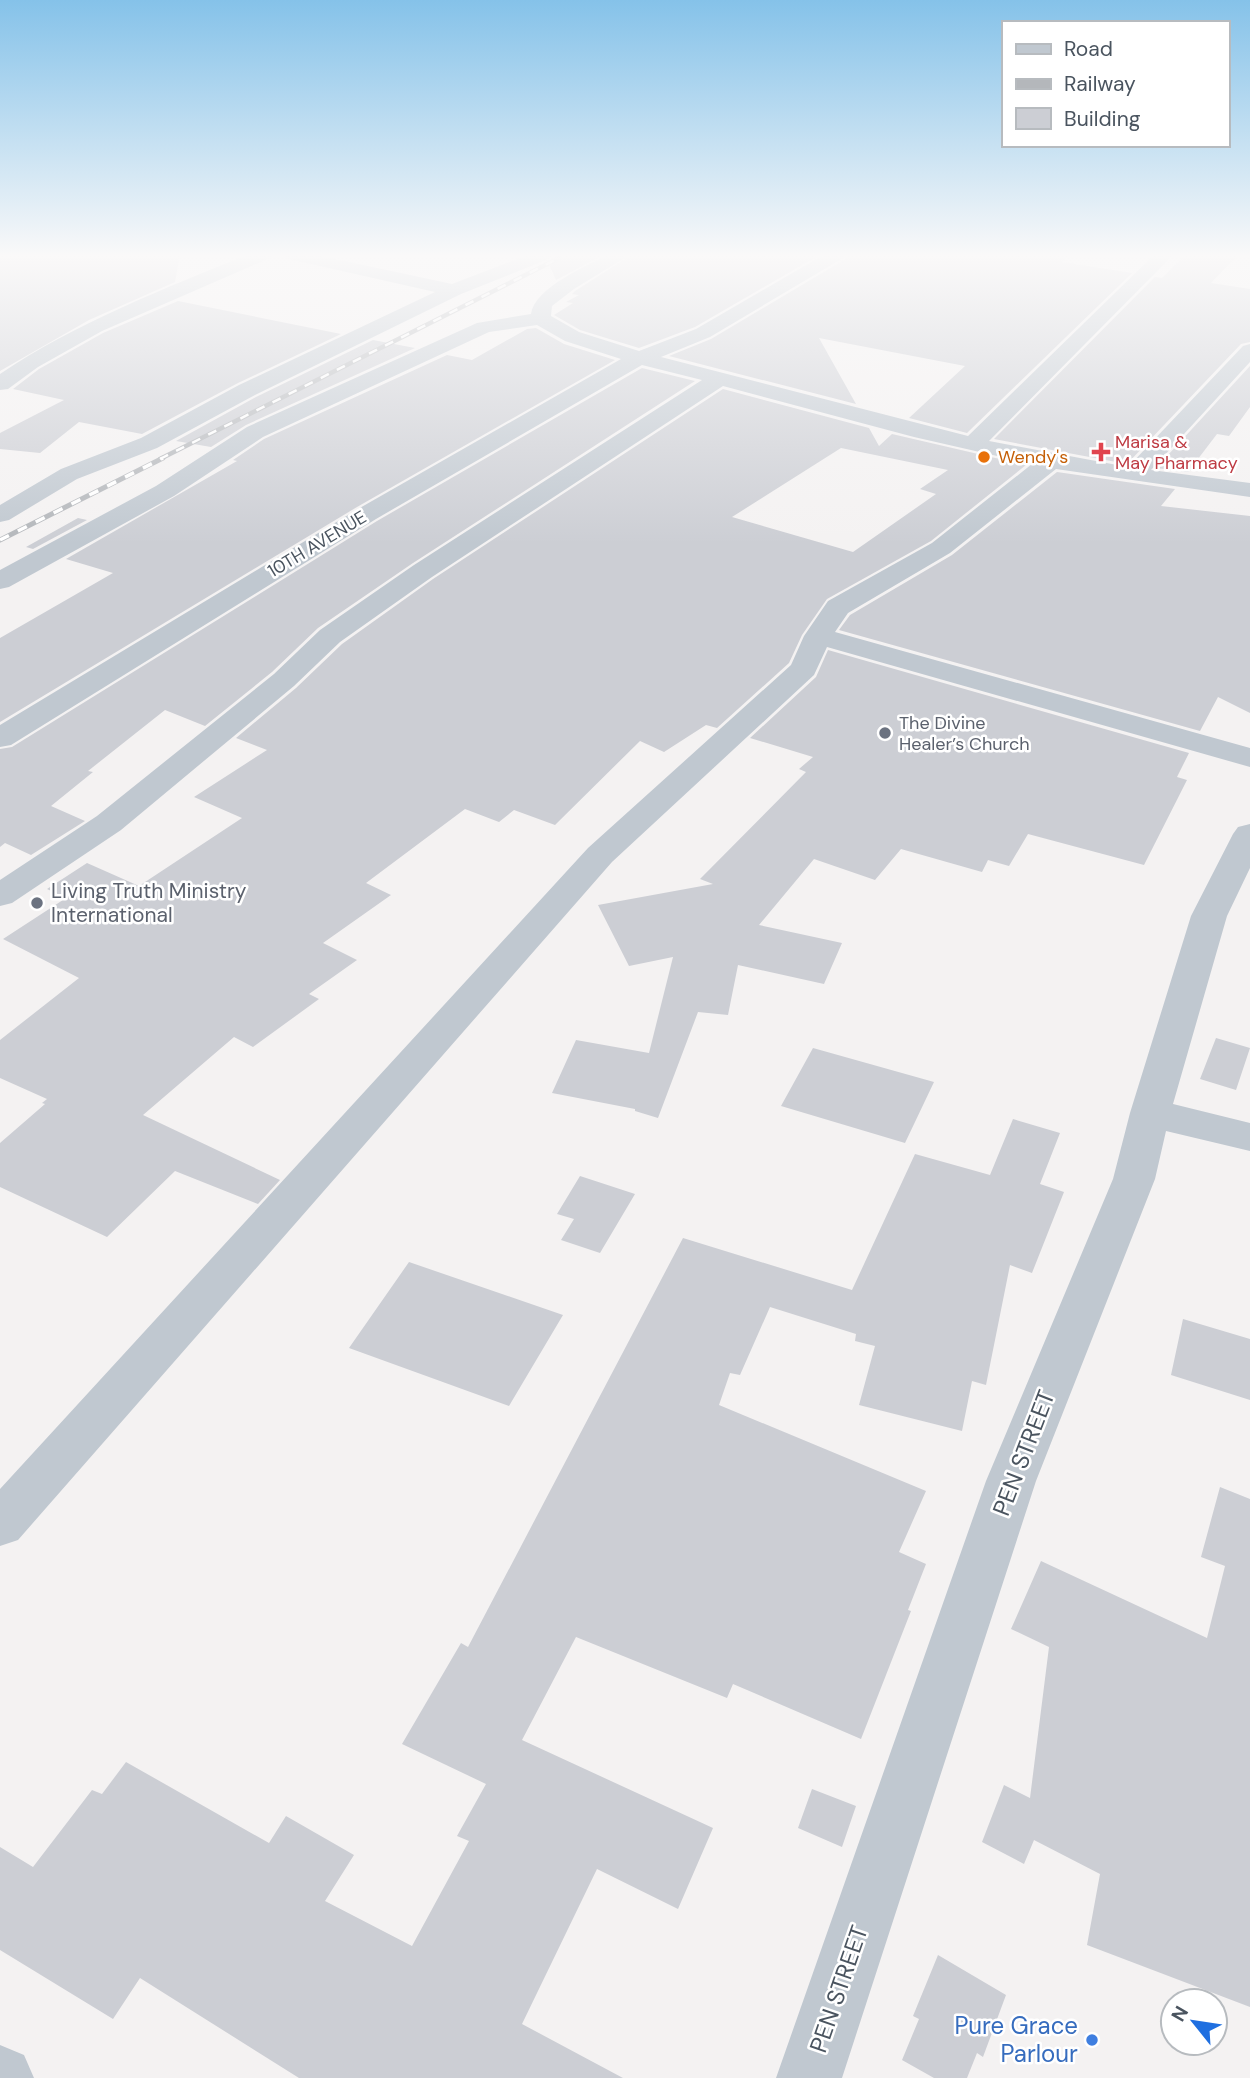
<svg xmlns="http://www.w3.org/2000/svg" width="1250" height="2078" font-family="'DM Sans',sans-serif">
	<rect width="100%" height="100%" fill="#f4f2f2"/>
	<path fill="#ccced4" fill-rule="evenodd" d="M0 254H180L175 282 89 320 0 371Z
		M557 254H556H605L556 280 548 262Z
		M633 254H821L695 327 639 348 580 330 554 315 573 303 566 302 579 295 572 294 575 291Z
		M849 254H1072L1062 262 1132 273 967 433 909 418 965 366 819 338 856 404 669 356 711 339 844 260Z
		M1186 254H1239L1211 283 1250 289V342L1241 344 1127 464 994 439 1155 277 1162 278Z
		M178 301 341 334 238 383 142 434 79 422 40 453 0 449V433L64 400 13 389 39 369 103 333Z
		M536 328 564 344 615 360 357 507 0 722V638L113 573 66 559 237 461 233 460 264 439 447 355 472 360 527 329Z
		M373 340 415 348 246 425 211 447 176 441 256 397Z
		M1250 366V407L1229 436 1217 434 1188 472 1156 468Z
		M642 368 695 381 413 563 318 628 272 672 205 726 165 710 88 771 93 772 51 806 85 821 31 855 5 843 0 847V749L12 747 377 521Z
		M723 389 869 428 879 446 892 434 1026 465 931 541 827 599 802 635 789 663 717 728 706 725 664 752 640 741 555 825 514 810 499 822 465 809 366 883 391 895 323 943 357 960 309 994 319 999 253 1047 234 1037 143 1115 280 1180 258 1204 175 1171 107 1237 0 1187V1143L45 1104 42 1103 47 1099 0 1078V1040L79 978 3 939 66 898 47 889 87 863 139 886 242 818 194 797 267 750 236 738 296 688 342 644 433 579ZM841 448 948 470 920 489 936 494 853 552 732 517Z
		M1057 472 1175 489 1161 506 1250 516V713L1218 697 1200 731 839 630 850 615 952 555Z
		M78 518 87 520 33 549 26 547Z
		M828 650 1189 753 1177 777 1187 780 1144 865 1028 834 1009 866 988 860 982 872 901 849 875 880 814 859 759 925 842 943 824 984 738 965 728 1015 698 1012 658 1118 635 1111V1109L552 1093 576 1040 649 1053 673 957 629 966 598 905 713 884 700 879 806 772 799 769 813 757 750 738 816 677Z
		M1216 1038 1250 1048 1236 1090 1200 1079Z
		M813 1048 934 1082 905 1143 781 1106Z
		M1013 1119 1060 1133 1040 1184 1064 1192 1032 1273 1010 1265 986 1385 972 1381 962 1431 859 1405 875 1346 855 1341 856 1334 770 1307 740 1375 730 1373 719 1405 926 1491 899 1552 926 1564 908 1610 911 1611 861 1739 733 1684 727 1698 576 1637 522 1740 713 1828 678 1909 597 1869 522 2024 623 2078H299L140 1978 113 2019 0 1950V1847L33 1867 92 1790 102 1794 126 1762 269 1843 286 1816 354 1855 325 1901 412 1946 469 1841 457 1836 486 1784 402 1744 461 1643 468 1647 683 1238 852 1290 915 1154 990 1175Z
		M580 1176 635 1194 600 1253 561 1240 574 1219 557 1214Z
		M409 1262 563 1315 509 1406 349 1348Z
		M1183 1319 1250 1339V1400L1171 1375Z
		M1220 1487 1250 1499V2007L1087 1945 1100 1874 1034 1840 1024 1864 982 1842 1004 1785 1030 1798 1049 1647 1011 1629 1041 1561 1207 1638 1225 1566 1201 1557Z
		M812 1789 856 1806 842 1847 798 1828Z
		M938 1955 1006 1995 983 2057 977 2053 967 2078H934L902 2060 919 2019 913 2016Z"/>
	<g fill="none" stroke-linecap="round" stroke-linejoin="round">
		<path fill="#c0c8d0" fill-rule="evenodd" d="M249 254H273L270 258 102 331 38 367 8 389 0 390V374C77 322 164 289 249 254Z
			M280 254H312L452 284 530 254H554L551 258 461 294 255 395 157 448 77 479 9 520 0 522V505L61 469 141 438 239 385 435 292 289 259Z
			M610 254H631L574 289 552 306 551 316 579 332 639 351 696 329 825 254H846L843 258 710 337 661 357 968 436 1155 254H1174L989 441 1128 467 1243 346 1250 344V362L1151 470 1250 483V497L1056 469 950 553 848 613 835 632 1250 748V767L827 647 814 675 612 862 18 1540 0 1546V1489L588 848 791 665 804 636 828 601 932 543 1032 464 914 437 723 386 432 577 340 642 294 686 121 830 12 903 0 906V880L97 816 274 674 320 630 414 565 702 380 642 365 376 519 11 745 0 747V725L358 509 621 359 565 341 537 325 489 332 263 437 174 496 9 587 0 589V570L156 486 247 427 477 323 531 314C534 288 588 265 610 254Z
			M1250 824V868L1227 916 1173 1104 1250 1123V1151L1166 1131 1155 1179 1036 1481 842 2078H776L986 1481 1113 1179 1130 1113 1191 916 1233 834 1238 827Z
			M0 2045 24 2055 34 2078H0Z"/>
		<g stroke="#b4b7bb" stroke-width="4.5">
			<path id="rail-far1" d="M160 459 567 254"/>
		</g>
		<g stroke="#b4b7bb" stroke-width="5">
			<path id="rail" d="M0 540 163 458"/>
		</g>
		<use href="#rail-far1" stroke="#fff" stroke-width="2.5" stroke-dasharray="9" stroke-linecap="butt"/>
		<use href="#rail" stroke="#fff" stroke-width="3.5" stroke-dasharray="10" stroke-linecap="butt"/>
	</g>
	<linearGradient id="sky" x2="0" y2="1"><stop stop-color="#85c2e9"/><stop offset="0.47" stop-color="#faf9f9"/><stop offset="1" stop-color="#faf9f9" stop-opacity="0"/></linearGradient>
	<rect width="1250" height="544" fill="url(#sky)"/>
	<path fill="#e0444e" stroke="#fff" stroke-width="2.5" d="M1097.5 441.5h7v7h7v7h-7v7h-7v-7h-7v-7h7z"/>
	<circle fill="#e8710a" stroke="#fff" stroke-width="2.5" cx="984" cy="457" r="7"/>
	<g fill="#6b7280" stroke="#fff" stroke-width="2.5">
		<circle cx="885" cy="733" r="7"/>
		<circle cx="37" cy="903" r="7"/>
	</g>
	<circle fill="#3f7fe0" stroke="#fff" stroke-width="2.5" cx="1092" cy="2040" r="7"/>
	<g text-anchor="middle" stroke-width="5" stroke-linejoin="round" paint-order="stroke">
		<g font-size="18" fill="#be3a42" stroke="#fff" text-anchor="start">
			<text x="1115" y="448">Marisa &amp;<tspan x="1115" dy="21">May Pharmacy</tspan></text>
		</g>
		<g font-size="18" fill="#c56008" stroke="#fff" text-anchor="start">
			<text x="998" y="463">Wendy's</text>
		</g>
		<g font-size="18" fill="#4a545f" stroke="#fff">
			<text transform="translate(317 544) rotate(-31)" y="6">10TH AVENUE</text>
		</g>
		<g font-size="18" fill="#5b616d" stroke="#fff" text-anchor="start">
			<text x="899" y="729">The Divine<tspan x="899" dy="21">Healer’s Church</tspan></text>
		</g>
		<g font-size="21" fill="#5b616d" stroke="#fff" text-anchor="start">
			<text x="51" y="898">Living Truth Ministry<tspan x="51" dy="24">International</tspan></text>
		</g>
		<g font-size="24" fill="#4a545f" stroke="#fff">
			<text transform="translate(1024 1453) rotate(-69)" y="8">PEN STREET</text>
			<text transform="translate(839 1989) rotate(-71)" y="8">PEN STREET</text>
		</g>
		<g font-size="24" fill="#366cbe" stroke="#fff" text-anchor="end">
			<text x="1078" y="2034">Pure Grace<tspan x="1078" dy="28">Parlour</tspan></text>
		</g>
	</g>
	<rect x="1002" y="21" width="228" height="126" fill="#ffffff" stroke="#b7bbbf" stroke-width="2"/>
	<rect x="1016" y="44" width="35" height="10" fill="#c0c8d0" stroke="#b7bbbf" stroke-width="2"/>
	<text x="1064" y="56" font-size="21" fill="#4a545f">Road</text>
	<rect x="1016" y="79" width="35" height="10" fill="#b4b7bb" stroke="#b7bbbf" stroke-width="2"/>
	<text x="1064" y="91" font-size="21" fill="#4a545f">Railway</text>
	<rect x="1016" y="108" width="35" height="21" fill="#ccced4" stroke="#b7bbbf" stroke-width="2"/>
	<text x="1064" y="126" font-size="21" fill="#4a545f">Building</text>
	<g transform="translate(1194 2022) rotate(300)"><circle r="33" fill="#ffffff" stroke="#b7bbbf" stroke-width="2"/>
	<path d="M0-5L12 26L0 18L-12 26Z" fill="#1f6fe0"/>
	<text y="-10" font-size="19" font-weight="bold" text-anchor="middle" fill="#4a545f">N</text>
	</g>
</svg>
